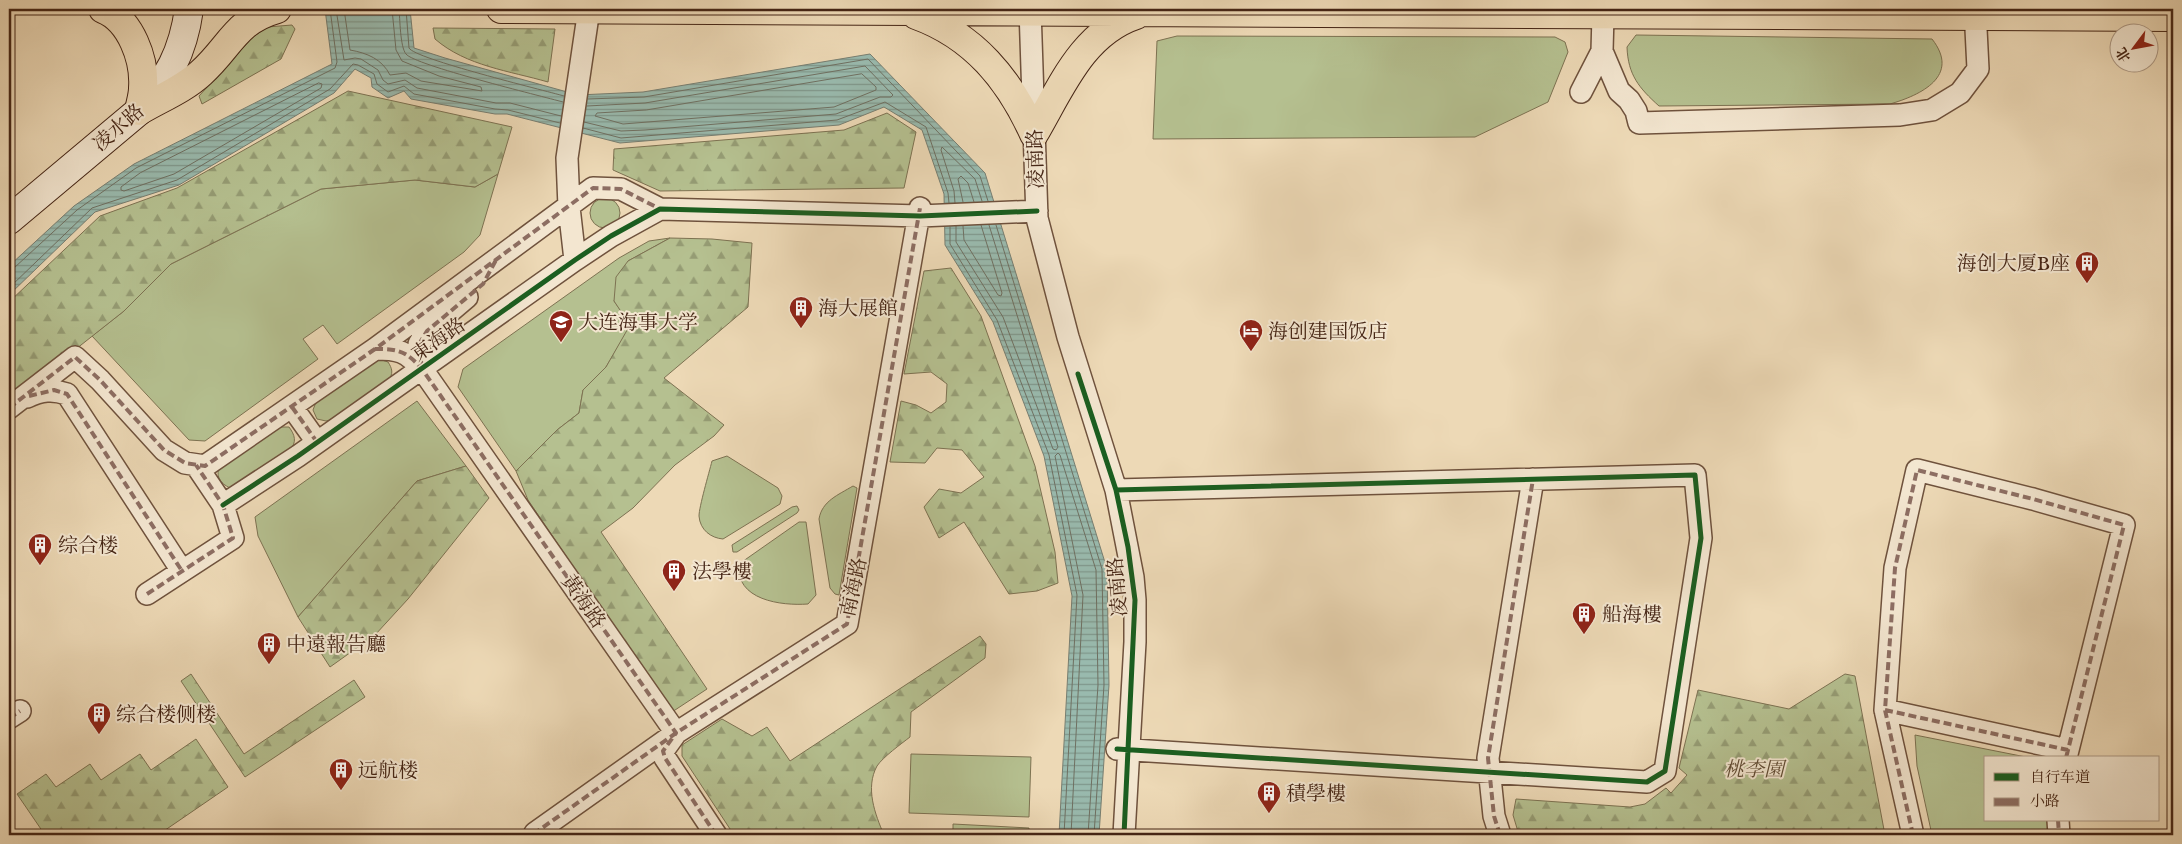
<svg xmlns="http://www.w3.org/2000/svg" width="2182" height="844" font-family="'IM FELL English','Noto Serif SC',serif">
	<defs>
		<pattern id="forest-firs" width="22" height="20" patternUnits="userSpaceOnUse" patternTransform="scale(1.25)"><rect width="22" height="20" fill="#b5c090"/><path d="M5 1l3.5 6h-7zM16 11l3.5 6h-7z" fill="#959c74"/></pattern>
		<pattern id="water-rules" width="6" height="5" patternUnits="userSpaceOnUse" patternTransform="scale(1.25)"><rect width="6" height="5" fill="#99baae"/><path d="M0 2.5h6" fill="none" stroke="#7f978c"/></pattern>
	</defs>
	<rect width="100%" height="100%" fill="#edd9b6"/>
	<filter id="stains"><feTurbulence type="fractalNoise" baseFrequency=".004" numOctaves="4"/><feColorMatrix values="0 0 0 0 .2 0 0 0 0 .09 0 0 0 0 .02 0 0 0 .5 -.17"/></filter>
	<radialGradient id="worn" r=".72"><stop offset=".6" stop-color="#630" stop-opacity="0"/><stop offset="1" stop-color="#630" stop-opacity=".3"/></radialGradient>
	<path fill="#b5c090" stroke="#7d7252" d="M1636 35 1932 39C1961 76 1921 95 1890 104L1659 106C1639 88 1628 75 1627 47Z
		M1177 36 1555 37 1565 42 1568 52 1548 102 1475 137 1153 139 1157 41Z
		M498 174 480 235 464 252 337 344 323 325 303 339 318 359 205 441 189 440 92 336 124 311 171 264 321 189 415 180 475 187Z
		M590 213a15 15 0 1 1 30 0a15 15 0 1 1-30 0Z
		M670 238 628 261 614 301 631 325 606 367 583 390 579 413 557 430 516 471 458 387 463 369 619 258 649 241Z
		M379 359 388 362C392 368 394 374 388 380L330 420 326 421 317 419 313 410 316 402Z
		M417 401 466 466 417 481 298 617 258 536 255 517Z
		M277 427H289C295 435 297 442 290 450L230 488C220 483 215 476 220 465Z
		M727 456 778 488 782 496 780 504 723 539C711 538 700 530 699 516 699 507 709 473 712 461Z
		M853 486 857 488 839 595 835 594 830 588 819 519C822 501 838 495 853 486Z
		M797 506 799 510 797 513 737 552H733L732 545 792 507Z
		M799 522H806L816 595 808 604C781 606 735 600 739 564Z
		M1915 735 2031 758H1986V820H2047L2049 835H1932L1917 766Z
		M911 754 1031 757 1029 817 909 813Z
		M953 824 1029 828V835H953Z"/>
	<path fill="url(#forest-firs)" stroke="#7d7252" d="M292 25 295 29 281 59 202 104 199 96 253 37 267 27Z
		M433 28 555 29 548 82C510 71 466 66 435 39Z
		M348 91 512 127 498 174 475 187 415 180 321 189 171 264 124 311 9 402V302L100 216 177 188Z
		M887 113 916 132 904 188 660 191 613 170 614 149 844 130Z
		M670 238 712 239 752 243 748 307 664 378 724 425 714 436 675 465 633 508 601 532 707 689 672 712 528 500 516 471 557 430 579 413 583 390 606 367 630 325 614 301 616 277 628 261Z
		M951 268 981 316 1035 466 1055 552 1058 583 1037 591 1009 594 964 522 939 538 924 507 939 489 961 493 984 477 962 450 937 448 925 463 890 462 901 401 916 405 931 413 946 402 947 384 931 372 904 374 924 271Z
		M466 466 489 498 408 599 375 635 330 667 298 617 417 481Z
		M980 636 986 644 985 658 911 712 910 737C901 744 883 757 877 766 865 788 875 814 884 835H734L682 756V745L722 719 752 736 767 727 790 761Z
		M191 674 244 754 354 680 365 697 245 777 181 681Z
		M1845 674 1855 676 1885 835H1519L1513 815 1516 799 1630 807 1645 804 1666 788 1671 793 1687 775 1679 768 1698 690 1789 709Z
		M196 739 228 787 158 835H45L17 794 46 774 56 787 90 764 101 780 140 754 151 770Z"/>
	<path fill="url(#water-rules)" stroke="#777e71" d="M325 9H410L414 48 445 58 578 95 643 92 870 54 985 173 1107 569 1109 685 1099 835H1059L1072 596 1044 456 993 322 945 245 944 194 922 130 884 107 839 125 620 143 507 114H495L411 99 404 91 388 98 372 87 371 78 355 69 334 93 179 185 95 212 9 295V266L74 206 134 164 332 64Z"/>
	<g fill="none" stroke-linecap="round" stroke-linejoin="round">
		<path stroke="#6f7062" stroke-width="1" d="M336 9 344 60 355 58 361 59 378 70 383 80 388 84 405 80 417 88 496 103H510L561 116
			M344 9 350 50C367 53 382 59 390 75L406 73 421 81 482 91 481 87 439 76 402 61 396 50 392 9
			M399 9C400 18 400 47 406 54 414 65 541 96 563 102
			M406 9 409 48C415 59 543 90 564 96
			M862 74 876 87V90L834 107 623 124 595 116 597 113 646 110Z
			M319 83 322 84 321 88 174 174 124 191 121 190V187L140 173Z
			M588 99 644 97 868 59 980 176 988 201
			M584 122 621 131 645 130 836 114 880 97H891L893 95 865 66 645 103 587 106
			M583 128 621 138 837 120 885 102 926 127 948 193 949 203
			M963 202 958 179 961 176 968 183 974 202
			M955 203 954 191 941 150 942 147 975 179 982 201
			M996 225 1102 569 1104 685 1094 835
			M956 226V242L1003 317 1053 449 1056 450 1058 447 989 225
			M963 226 964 240 998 295 1001 296 1002 293 981 225
			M950 227V244L997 320 1049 455 1077 595 1064 835
			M9 269 14 268 77 210 136 168 335 68 337 62 330 9
			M9 288 92 208 177 180 330 89 353 64 358 65 374 74 377 84 388 92 404 86 414 94 495 109 508 110 560 123
			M1071 835 1083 595 1055 456 1058 453 1060 455 1096 570 1098 685 1088 835"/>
		<g stroke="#6f523d" stroke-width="24">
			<path id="street" d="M1030 9 1037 218 1068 337 1116 490 1133 577 1135 600V642L1124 835
				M1602 51 1619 91 1629 100 1636 111 1639 123 1900 115 1932 110 1960 93 1978 69 1975 9
				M1581 92 1602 51 1603 15
				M575 260 569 207 567 158 589 9
				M375 349C399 349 406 351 422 369L676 733 663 751 665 758 716 835
				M422 369 419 344 427 331 467 297
				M27 397C41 390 53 389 67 394L182 571
				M292 407 317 442
				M9 408 75 357 100 380 164 450 185 463 205 466 375 349 593 188 621 189 660 209
				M1116 490 1695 475 1701 538 1665 771 1647 782 1117 749
				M223 505 298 456 575 260 611 236 660 209 920 216 1037 211
				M147 594 233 538 223 505 196 465
				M1885 710 2068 750
				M9 718 20 711
				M2058 820 2059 835
				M534 835 535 833 676 733 847 624 920 208
				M1500 835 1494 816 1488 758 1533 479
				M1913 835 1885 710 1895 568 1917 470 2033 499 2124 525 2066 758"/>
		</g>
		<g stroke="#452515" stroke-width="30">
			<path id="secondary" d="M9 220 139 111C168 79 183 53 189 9"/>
		</g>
		<g stroke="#452515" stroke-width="30">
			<path id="highway" d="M103 9C131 20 145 60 143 88 143 96 140 104 139 111
				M501 9 2173 17
				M916 15C974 36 1009 79 1034 134
				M139 111C159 99 184 89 201 73 231 46 235 21 277 9
				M1034 134C1061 88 1082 33 1136 15"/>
		</g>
		<use href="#street" stroke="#f3e6d0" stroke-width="21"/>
		<use href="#secondary" stroke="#f3e6d0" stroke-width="28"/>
		<use href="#highway" stroke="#edd9b6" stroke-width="28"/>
		<path stroke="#8d6e63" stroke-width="4" stroke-dasharray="8 4" stroke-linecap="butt" d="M375 349C399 349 406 351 422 369L676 733 663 751 665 758 716 835
			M422 369 419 344 427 331 483 284 496 260
			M29 396 54 390 67 394 182 571
			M292 407 317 442
			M9 408 75 357 100 380 164 450 185 463 205 466 375 349 593 188 621 189 660 209
			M147 594 233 538 223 505 196 465
			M1885 710 2068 750
			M9 718 20 711
			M2058 820 2059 835
			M534 835 535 833 676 733 847 624 920 208
			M1500 835 1494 816 1488 758 1533 479
			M1913 835 1885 710 1895 568 1917 470 2033 499 2124 525 2066 758"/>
		<g stroke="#f3e6d0" stroke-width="8">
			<path id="cycleway" d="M1078 374 1116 490 1128 547 1135 600 1124 835
				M1116 490 1695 475 1701 538 1665 771 1647 782 1117 749
				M223 505 298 456 575 260 611 236 660 209 920 216 1037 211"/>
		</g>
		<use href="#cycleway" stroke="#1b5e20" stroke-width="5"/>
	</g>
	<defs>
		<g id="building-pin" transform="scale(1.25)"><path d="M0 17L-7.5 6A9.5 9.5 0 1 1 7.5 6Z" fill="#8f2418" stroke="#f3e6d0"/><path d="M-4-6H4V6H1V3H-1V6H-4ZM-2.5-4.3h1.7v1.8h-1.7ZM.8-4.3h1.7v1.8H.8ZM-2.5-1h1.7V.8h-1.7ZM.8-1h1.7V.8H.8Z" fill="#fff"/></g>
		<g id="university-pin" transform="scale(1.25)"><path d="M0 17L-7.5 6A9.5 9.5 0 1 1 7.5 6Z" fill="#8f2418" stroke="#f3e6d0"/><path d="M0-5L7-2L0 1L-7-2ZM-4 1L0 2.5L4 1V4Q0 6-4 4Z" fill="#fff"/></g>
		<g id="hotel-pin" transform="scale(1.25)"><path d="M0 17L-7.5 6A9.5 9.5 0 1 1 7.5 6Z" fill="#8f2418" stroke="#f3e6d0"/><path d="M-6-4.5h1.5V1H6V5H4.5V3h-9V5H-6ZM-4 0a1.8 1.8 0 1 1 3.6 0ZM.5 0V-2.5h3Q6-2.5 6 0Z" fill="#fff"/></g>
	</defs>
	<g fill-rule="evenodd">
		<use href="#building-pin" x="2087" y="263"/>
		<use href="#building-pin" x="801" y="308"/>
		<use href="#university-pin" x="561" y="322"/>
		<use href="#hotel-pin" x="1251" y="331"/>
		<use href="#building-pin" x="40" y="545"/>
		<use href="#building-pin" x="674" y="571"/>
		<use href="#building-pin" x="1584" y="614"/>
		<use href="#building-pin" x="269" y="644"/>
		<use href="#building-pin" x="99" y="714"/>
		<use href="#building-pin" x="341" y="770"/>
		<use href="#building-pin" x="1269" y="793"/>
	</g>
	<g text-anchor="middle" stroke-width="4" stroke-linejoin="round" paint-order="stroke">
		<g font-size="20" fill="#452515" stroke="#f3e6d0">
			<text transform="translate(118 127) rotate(-41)" y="7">凌水路</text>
			<text transform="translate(1035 159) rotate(-92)" y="7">凌南路</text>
			<text transform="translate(438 339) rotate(-35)" y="7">東海路</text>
			<text transform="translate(853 587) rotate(-78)" y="7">南海路</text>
			<text transform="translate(1117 587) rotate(-95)" y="7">凌南路</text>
			<text transform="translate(584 601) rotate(55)" y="7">黃海路</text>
		</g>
		<g font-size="20" fill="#452515" stroke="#f3e6d0" text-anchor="start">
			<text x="2070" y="270" text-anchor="end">海创大厦B座</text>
			<text x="818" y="315">海大展館</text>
			<text x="578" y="329">大连海事大学</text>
			<text x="1268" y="338">海创建国饭店</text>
			<text x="58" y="552">综合楼</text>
			<text x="692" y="578">法學樓</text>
			<text x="1602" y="621">船海樓</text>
			<text x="286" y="651">中遠報告廳</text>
			<text x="116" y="721">综合楼侧楼</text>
			<text x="358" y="777">远航楼</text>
			<text x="1286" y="800">積學樓</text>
		</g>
		<g font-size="20" font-style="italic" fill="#614c34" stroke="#f3e6d0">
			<text x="1754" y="776">桃李園</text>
		</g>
	</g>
	<rect width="2182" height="844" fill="none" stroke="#edd9b6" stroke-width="30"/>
	<rect x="10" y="10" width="2162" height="824" fill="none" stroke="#452515" stroke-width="2.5"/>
	<rect x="15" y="15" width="2152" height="814" fill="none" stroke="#452515"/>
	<rect x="1984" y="756" width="175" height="65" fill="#f3e6d0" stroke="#ad9985"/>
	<rect x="1994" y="773" width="25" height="8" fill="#1b5e20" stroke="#ad9985"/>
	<text x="2030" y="782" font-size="15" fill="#452515">自行车道</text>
	<rect x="1994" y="798" width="25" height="8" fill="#8d6e63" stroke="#ad9985"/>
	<text x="2030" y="806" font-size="15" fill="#452515">小路</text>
	<g transform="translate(2134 48) rotate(238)"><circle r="24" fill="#f3e6d0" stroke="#ad9985"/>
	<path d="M0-4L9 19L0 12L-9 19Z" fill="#8f2418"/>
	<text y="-8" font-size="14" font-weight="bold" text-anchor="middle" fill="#452515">北</text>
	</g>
	<rect width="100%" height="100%" filter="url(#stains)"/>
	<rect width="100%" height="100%" fill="url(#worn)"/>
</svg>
